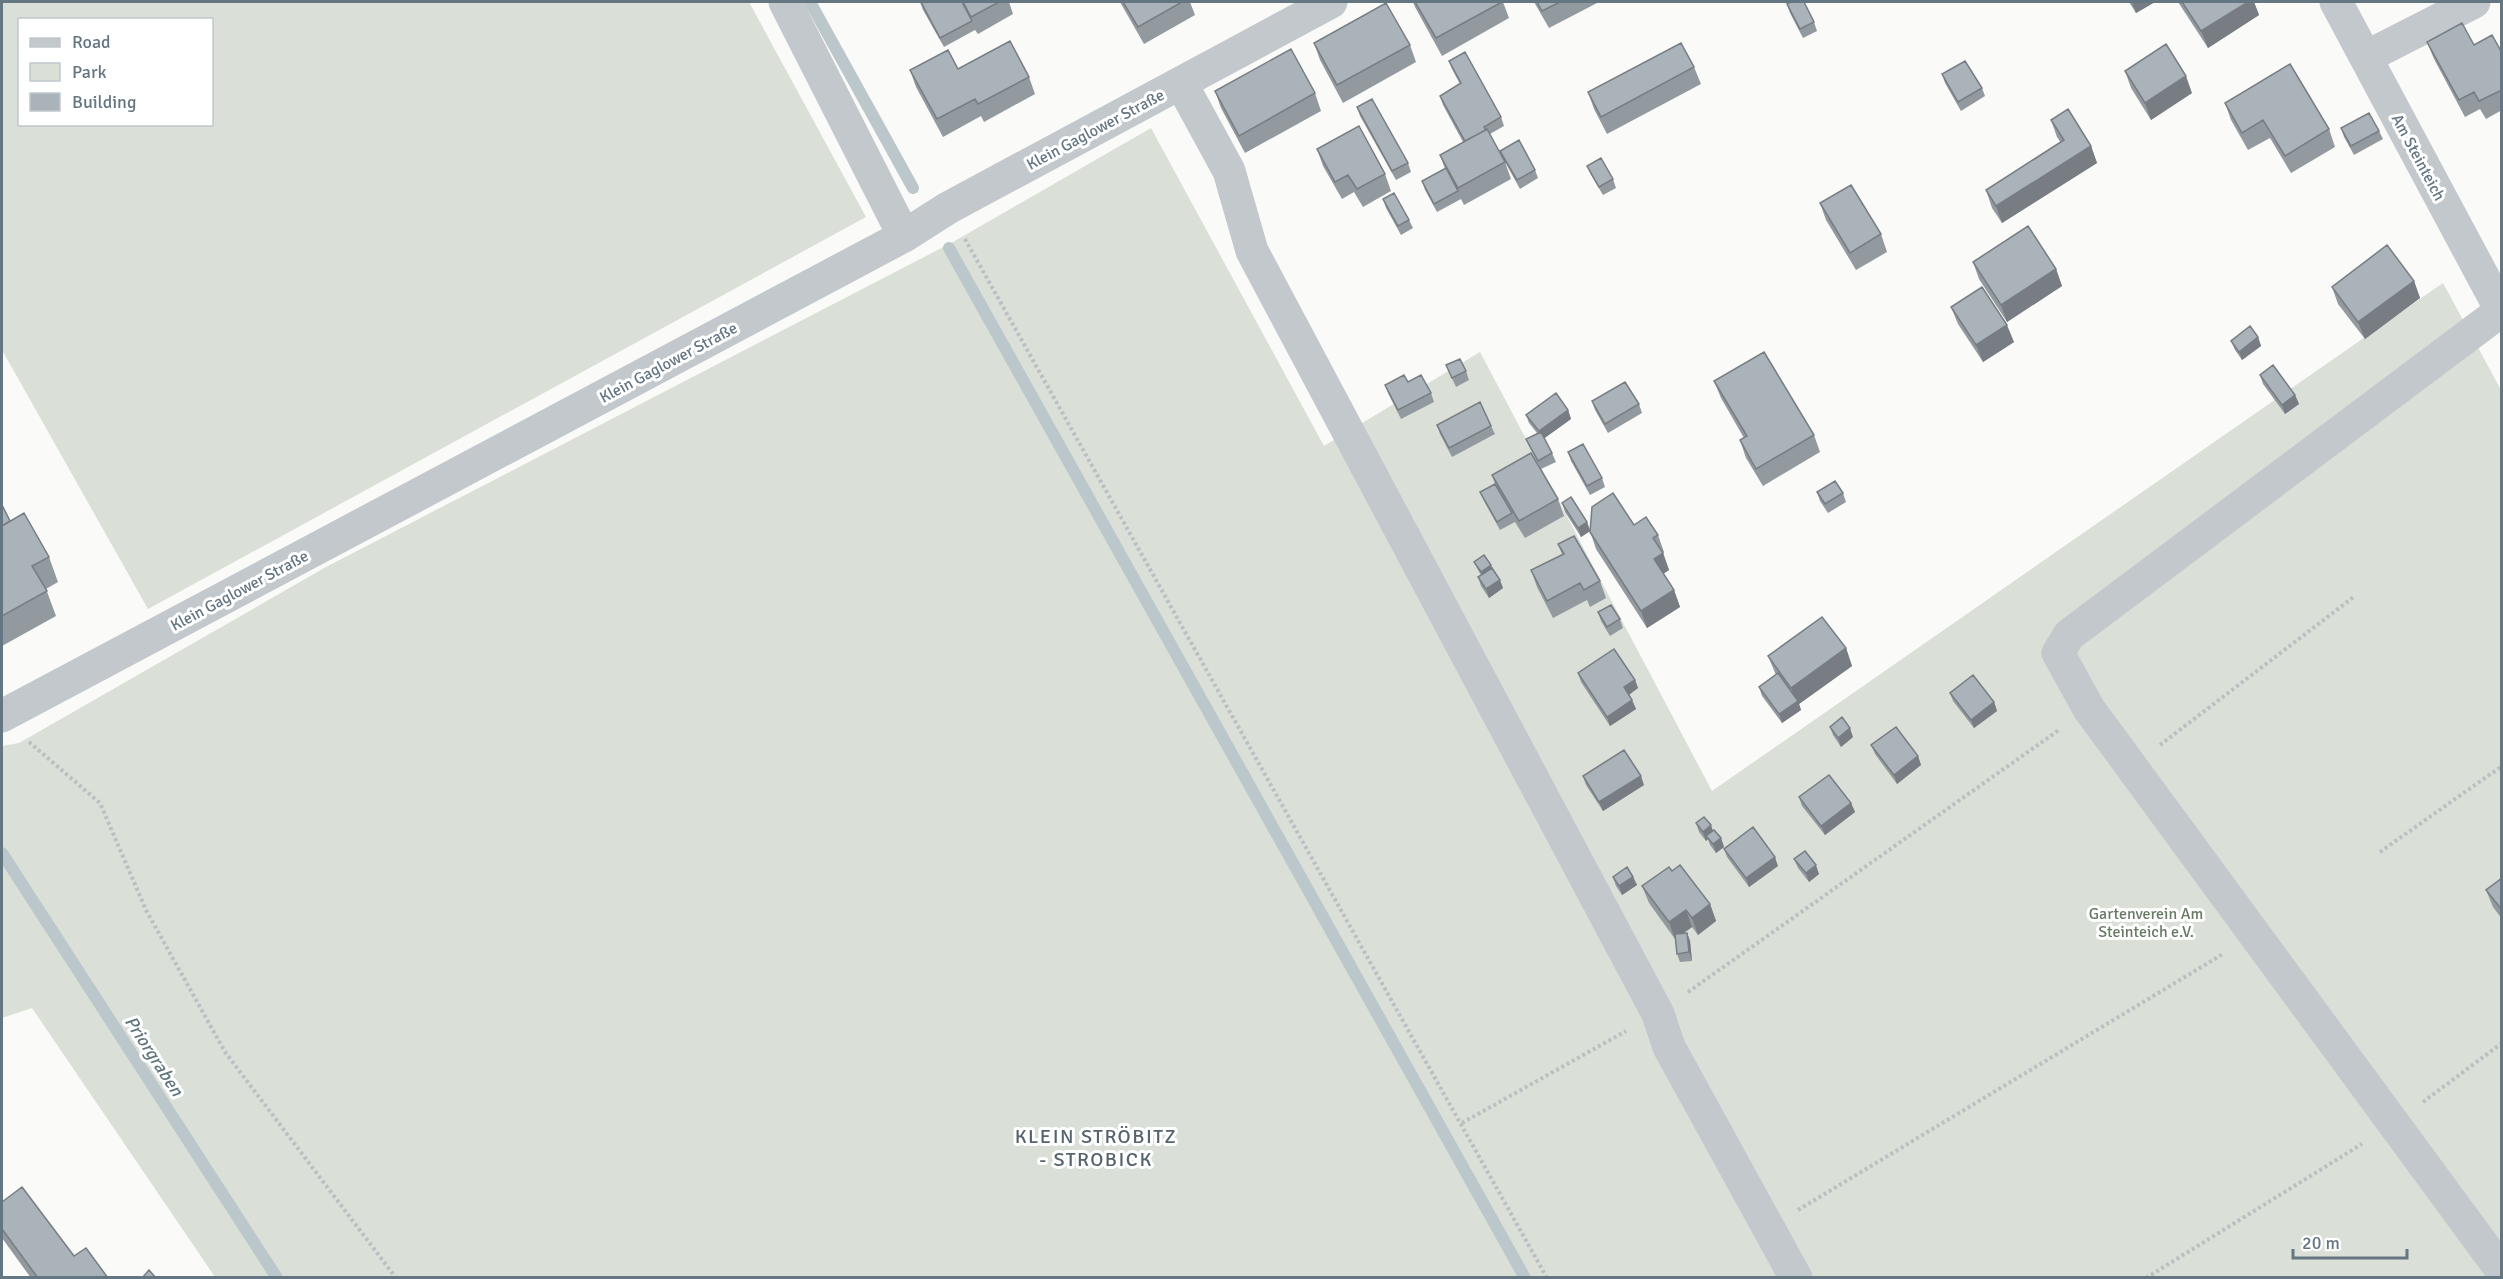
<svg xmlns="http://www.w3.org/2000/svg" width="2503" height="1279" font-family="Signika,sans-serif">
	<rect width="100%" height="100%" fill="#fafaf8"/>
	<path fill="#dadfd7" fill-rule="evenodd" d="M2 2H749L866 217 148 609 2 350ZM20 20H212V124H20Z
		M1151 128 1324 446 1480 352 1712 791 2443 283 2501 390V1277H215L32 1008 2 1018V746L19 743 326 567 953 242Z"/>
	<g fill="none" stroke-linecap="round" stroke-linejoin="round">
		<path stroke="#bbc7cb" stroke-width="12" d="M810 2 913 188
			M949 248 1525 1278
			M2 853 277 1278"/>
		<path stroke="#bbbfc2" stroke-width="4" stroke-dasharray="3 3" stroke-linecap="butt" d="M965 239 1547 1278
			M29 742 100 803 146 910 225 1052 396 1278
			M2160 745 2355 596
			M2380 852 2502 766
			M1688 992 2059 730
			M2423 1102 2502 1043
			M1462 1123 1626 1031
			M1798 1210 2223 954
			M2146 1278 2362 1144"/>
		<path stroke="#c3c8cc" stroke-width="33" d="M785 2 904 236
			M2336 2 2502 312
			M2366 57 2474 2
			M1181 83 1229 171 1252 251 1658 1014 1669 1047 1796 1278
			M2501 311 2069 635 2058 653 2089 709 2502 1271
			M2 716 904 236 948 208 1331 2"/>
	</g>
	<path fill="#929a9f" d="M920 2H1009L1013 14 978 34 975 30 944 47 923 10Z
		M1120 2H1190L1195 15 1144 44Z
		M1413 2H1503L1509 18 1442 56 1415 7Z
		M1534 2H1599L1549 28Z
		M2129 2H2155L2136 13Z
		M2178 2H2254L2259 15 2208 48Z
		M1787 4 1814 22 1817 31 1803 38 1790 13Z
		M2427 42 2474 45 2502 53V110L2486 119 2480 109 2465 117 2434 59Z
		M1314 43 1410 45 1416 62 1343 103 1320 60Z
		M1449 61 1501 117 1504 126 1490 134 1503 159 1500 151 1535 170 1538 178 1520 189 1505 162 1511 179 1464 205 1461 199 1437 212 1425 190 1422 181 1445 169 1440 155 1463 142 1443 105 1440 96 1460 84 1452 69Z
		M1694 67 1701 84 1607 134 1594 109 1588 92Z
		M958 69 1029 77 1035 94 984 122 981 116 943 137 916 87 910 70Z
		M2125 71 2192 93 2151 120 2131 88Z
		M1942 74 1982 88 1985 96 1961 111 1945 83Z
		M1215 91 1315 93 1321 111 1245 153 1221 108Z
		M2225 103 2329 129 2335 147 2291 173 2270 138 2248 150 2231 120Z
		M1357 107 1408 163 1411 172 1396 180 1360 116Z
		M2051 120 2091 146 2097 163 2002 223 1992 208 1986 190 2061 143 2057 137Z
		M2341 128 2379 131 2383 139 2354 155 2344 137Z
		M1317 149 1385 174 1391 191 1363 207 1354 192 1342 199 1323 166Z
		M1587 166 1613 179 1616 188 1603 195 1591 175Z
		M1383 199 1409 220 1413 228 1401 235 1386 208Z
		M1820 203 1881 234 1887 252 1856 270 1826 220Z
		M1973 262 2056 269 2062 286 2007 322 1979 279Z
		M2414 281 2420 298 2365 339 2338 304 2332 287Z
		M1951 307 2014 342 1983 362 1958 324Z
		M2258 337 2261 346 2242 360 2235 350 2231 341Z
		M1446 365 1466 371 1469 380 1456 387Z
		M2260 375 2295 395 2299 404 2285 414 2263 384Z
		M1714 381 1814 435 1820 452 1763 486 1746 458 1740 440 1744 438 1721 398Z
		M1408 382 1431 393 1434 402 1401 419 1388 393 1385 385Z
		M1592 401 1639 404 1642 413 1608 433 1595 410Z
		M1568 410 1571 419 1544 438 1552 453 1556 462 1541 469 1530 448 1526 439 1537 433 1529 423 1526 415Z
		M1437 425 1491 426 1495 434 1452 457 1440 434Z
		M1568 452 1602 478 1605 487 1590 495 1571 461Z
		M1492 475 1558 499 1564 516 1525 538 1515 522 1500 530 1484 501 1480 492 1495 484Z
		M1817 492 1843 493 1846 502 1828 513 1820 501Z
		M1562 503 1587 522 1590 530 1634 525 1658 535 1664 552 1663 553 1669 570 1663 574 1674 590 1680 607 1647 628 1596 549 1590 531 1581 537 1565 512Z
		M2 505 10 521 49 557 58 582 46 589 56 616 2 646Z
		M1558 544 1600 581 1606 598 1590 607 1587 600 1553 618 1537 587 1531 570 1562 554Z
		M1474 562 1491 565 1503 588 1489 598 1481 586 1478 577 1481 575 1478 570Z
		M1598 612 1620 619 1623 628 1610 636 1601 621Z
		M1846 648 1852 666 1799 704 1801 710 1782 723 1762 696 1759 687 1776 675 1768 656Z
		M1578 673 1635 680 1638 688 1629 695 1632 700 1636 709 1610 726 1581 682Z
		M1950 693 1994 702 1997 711 1974 728 1953 701Z
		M1830 727 1853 737 1841 747 1833 735Z
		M1871 745 1918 756 1921 765 1897 784 1875 754Z
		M1583 776 1644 785 1603 811 1586 785Z
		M1799 797 1851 803 1855 812 1825 835 1802 806Z
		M1696 823 1713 830 1721 838 1724 847 1716 853 1710 845 1708 839 1706 841 1699 832Z
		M1724 849 1778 866 1749 887 1727 857Z
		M1794 859 1819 874 1809 882 1798 868Z
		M1672 871 1710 904 1716 921 1698 935 1692 927 1684 933H1687L1690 941 1692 961 1680 962 1677 954 1675 939 1649 903 1642 886Z
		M1613 877H1633L1637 885 1622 895 1616 886Z
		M2502 878V919L2493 907 2486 890Z
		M2 1202 74 1256 108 1278H31L2 1238Z"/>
	<path fill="#777d82" d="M2132 2H2155L2136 13Z
		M2248 2H2254L2259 15 2208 48 2201 31Z
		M2186 76 2192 93 2151 120 2145 103Z
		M2091 146 2097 163 2002 223 1996 206Z
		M2056 269 2062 286 2007 322 2001 305Z
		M2414 281 2420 298 2365 339 2358 322Z
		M2007 325 2014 342 1983 362 1976 345Z
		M2258 337 2261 346 2242 360 2239 352Z
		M2295 395 2299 404 2285 414 2282 405Z
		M1568 410 1571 419 1542 440 1539 431Z
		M1587 522 1590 531 1581 537 1578 528Z
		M1663 553 1669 570 1660 576 1654 559Z
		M1491 565 1494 574 1484 580 1481 572Z
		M1500 580 1503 588 1489 598 1486 589Z
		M1674 590 1680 607 1647 628 1641 611Z
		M1846 648 1852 666 1799 704 1801 710 1782 723 1779 714 1796 702 1791 688Z
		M1635 680 1638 688 1627 696 1624 687Z
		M1632 700 1636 709 1610 726 1607 717Z
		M1994 702 1997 711 1974 728 1971 720Z
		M1850 728 1853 737 1841 747 1838 738Z
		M1918 756 1921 765 1897 784 1894 775Z
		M1641 776 1644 785 1603 811 1599 802Z
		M1851 803 1855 812 1825 835 1821 826Z
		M1711 825 1714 834 1706 836 1708 839 1706 841 1703 832Z
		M1721 838 1724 847 1716 853 1713 844Z
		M1775 857 1778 866 1749 887 1746 878Z
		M1816 865 1819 874 1809 882 1806 873Z
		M1633 877 1637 885 1622 895 1619 886Z
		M1710 904 1716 921 1698 935 1692 918Z
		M1686 910 1692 927 1675 939 1669 922Z
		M1687 933 1690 941 1692 961 1689 952Z"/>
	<path fill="#aab3b9" stroke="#777d82" stroke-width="1.5" d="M921 2H962L972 21 940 38Z
		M963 2H999L971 17Z
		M1123 2H1182L1138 27Z
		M1415 2H1502L1436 38Z
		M1537 2H1560L1542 11Z
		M1791 2H1804L1814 22 1800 29 1787 4Z
		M2182 2H2248L2201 31Z
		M1386 3 1410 45 1337 85 1314 43Z
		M2462 23 2474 45 2492 35 2502 53V90L2479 101 2474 92 2459 100 2427 42Z
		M1010 41 1029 77 978 104 975 99 937 119 910 70 948 50 958 69Z
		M1681 43 1694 67 1601 117 1588 92Z
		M2166 44 2186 76 2145 103 2125 71Z
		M1291 49 1315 93 1239 136 1215 91Z
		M1465 52 1501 117 1484 127 1486 130 1465 141 1440 96 1461 83 1449 61Z
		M1965 61 1982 88 1958 102 1942 74Z
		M2290 64 2329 129 2285 156 2263 120 2242 133 2225 103Z
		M1372 99 1408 163 1392 171 1357 107Z
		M2068 109 2091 146 1996 206 1986 190 2064 140 2051 120Z
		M2369 113 2379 131 2351 146 2341 128Z
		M1359 126 1385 174 1357 189 1348 175 1335 182 1317 149Z
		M1487 129 1505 162 1458 188 1440 155Z
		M1519 140 1535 170 1517 180 1500 151Z
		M1601 158 1613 179 1599 187 1587 166Z
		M1446 168 1458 191 1434 204 1422 181Z
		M1851 185 1881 234 1850 253 1820 203Z
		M1394 193 1409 220 1398 226 1383 199Z
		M2028 226 2056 269 2001 305 1973 262Z
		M2387 245 2414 281 2358 322 2332 287Z
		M1982 287 2007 325 1976 345 1951 307Z
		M2250 326 2258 337 2239 352 2231 341Z
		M1764 352 1814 435 1756 469 1740 440 1747 436 1714 381Z
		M1460 359 1466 371 1452 378 1446 365Z
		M2273 365 2295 395 2282 405 2260 375Z
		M1404 375 1408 382 1421 375 1431 393 1398 410 1385 385Z
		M1625 382 1639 404 1605 424 1592 401Z
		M1556 393 1568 410 1539 431 1526 415Z
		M1480 402 1491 426 1449 448 1437 425Z
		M1541 432 1552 453 1538 461 1526 439Z
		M1583 444 1602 478 1587 486 1568 452Z
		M1531 453 1558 499 1519 521 1492 475Z
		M1835 481 1843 493 1825 504 1817 492Z
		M1495 484 1512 513 1497 522 1480 492Z
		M1613 493 1634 525 1646 517 1658 535 1653 538 1663 553 1654 559 1674 590 1641 611 1590 532 1592 507Z
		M1571 497 1587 522 1578 528 1562 503Z
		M2 505 10 521 2 526Z
		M24 513 49 557 32 566 47 591 2 616V526Z
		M1574 536 1600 581 1584 590 1580 583 1547 601 1531 570 1564 554 1558 544Z
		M1484 555 1491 565 1481 572 1474 562Z
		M1492 568 1500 580 1486 589 1478 577Z
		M1611 605 1620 619 1607 627 1598 612Z
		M1822 617 1846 648 1791 688 1768 656Z
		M1614 649 1635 680 1624 687 1632 700 1607 717 1578 673Z
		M1778 673 1798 701 1779 714 1759 687Z
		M1973 675 1994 702 1971 720 1950 693Z
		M1842 717 1850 728 1838 738 1830 727Z
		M1896 727 1918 756 1894 775 1871 745Z
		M1624 750 1641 776 1599 802 1583 776Z
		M1829 775 1851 803 1821 826 1799 797Z
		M1704 817 1711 825 1703 832 1696 823Z
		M1753 827 1775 857 1746 878 1724 849Z
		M1714 830 1721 838 1713 844 1706 836Z
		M1805 851 1816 865 1806 873 1794 859Z
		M1680 865 1710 904 1692 918 1686 910 1669 922 1642 886 1669 867 1672 871Z
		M1627 867 1633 877 1619 886 1613 877Z
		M2502 878V910L2486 890Z
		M1687 933 1689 952 1677 954 1675 934Z
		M22 1187 74 1256 86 1248 108 1278H38L2 1229V1202Z
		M149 1270 156 1278H142Z"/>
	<g text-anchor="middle" stroke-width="6" stroke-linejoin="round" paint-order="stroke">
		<g font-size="16" fill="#657683" stroke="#fff">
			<text transform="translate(1095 129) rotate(-28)" y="6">Klein Gaglower Straße</text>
			<text transform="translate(2419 157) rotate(62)" y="6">Am Steinteich</text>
			<text transform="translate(668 362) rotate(-28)" y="6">Klein Gaglower Straße</text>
			<text transform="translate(239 590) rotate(-28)" y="6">Klein Gaglower Straße</text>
		</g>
		<g font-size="16" fill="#687a64" stroke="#fff">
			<text x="2146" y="919">Gartenverein Am<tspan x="2146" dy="18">Steinteich e.V.</tspan></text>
		</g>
		<g font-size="18" font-style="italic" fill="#60757c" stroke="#fff">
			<text transform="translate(154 1056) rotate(57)" y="6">Priorgraben</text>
		</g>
		<g font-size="20" letter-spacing="1.5" fill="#57646e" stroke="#fff">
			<text x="1096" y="1143">KLEIN STRÖBITZ<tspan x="1096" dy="23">- STROBICK</tspan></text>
		</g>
	</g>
	<rect width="2503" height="1279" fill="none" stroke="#657683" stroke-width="6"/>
	<rect x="18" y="18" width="195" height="108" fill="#ffffff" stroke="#c1c8cd" stroke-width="1.5"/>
	<rect x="30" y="38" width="30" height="9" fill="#c3c8cc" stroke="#c1c8cd" stroke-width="1.5"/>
	<text x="72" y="48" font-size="18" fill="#657683">Road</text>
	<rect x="30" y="63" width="30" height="18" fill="#dadfd7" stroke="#c1c8cd" stroke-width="1.5"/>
	<text x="72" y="78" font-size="18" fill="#657683">Park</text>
	<rect x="30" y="93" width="30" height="18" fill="#aab3b9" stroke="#c1c8cd" stroke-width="1.5"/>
	<text x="72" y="108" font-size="18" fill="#657683">Building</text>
	<path d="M2293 1249v9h114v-9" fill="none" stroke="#657683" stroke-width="3"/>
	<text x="2302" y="1249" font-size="18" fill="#657683" stroke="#ffffff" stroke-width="4.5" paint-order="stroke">20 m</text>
</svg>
